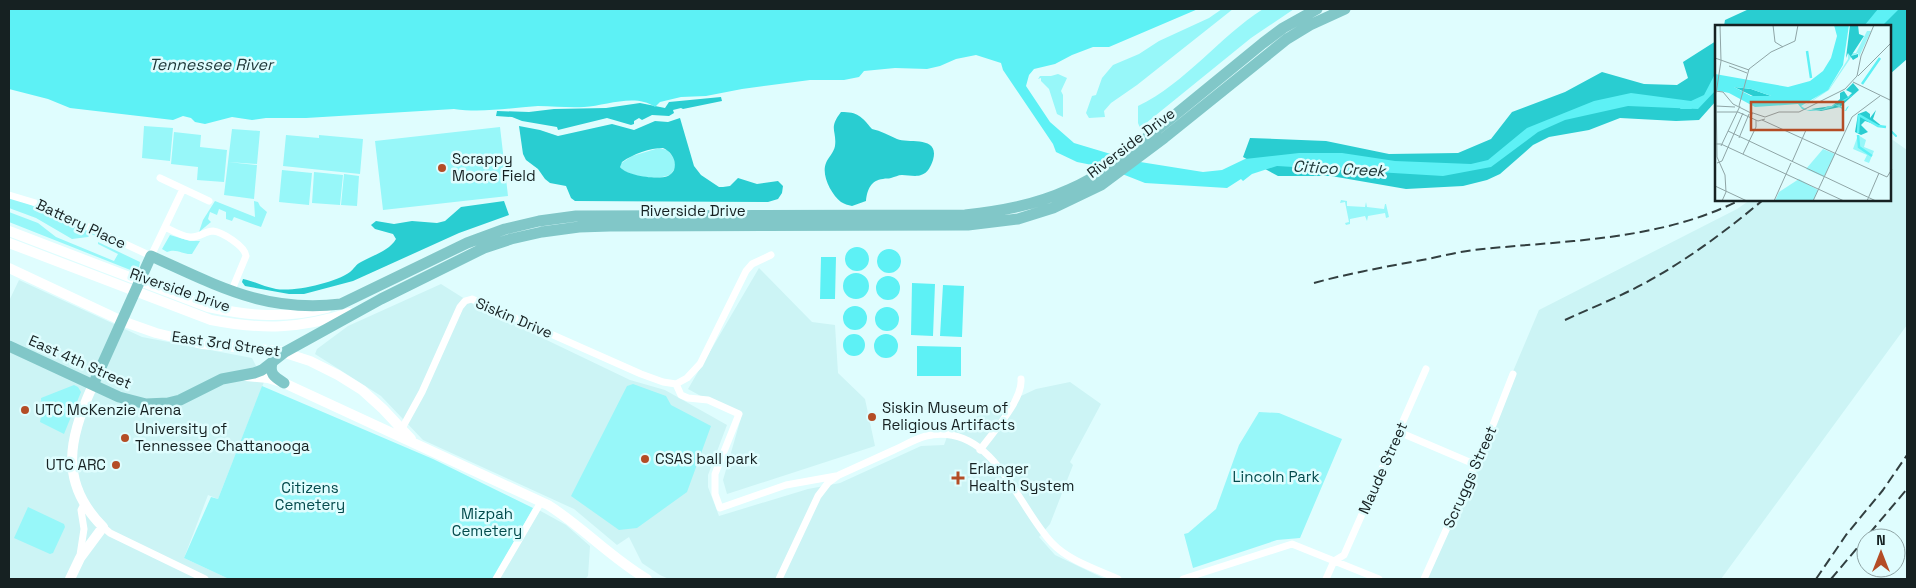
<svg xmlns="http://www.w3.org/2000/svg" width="1916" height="588" font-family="'Space Grotesk',sans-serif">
	<rect width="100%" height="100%" fill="#dffdfe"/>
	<path fill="#ccf4f5" d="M1890 138 1907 150V325L1721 579H1425L1539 310 1737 209 1750 200H1890Z
		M759 268 812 322 835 325 838 373 865 399 875 446 727 494 723 480 741 418 688 389Z
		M19 280 142 337 252 358 264 382 218 499 208 495 184 558 229 579H9V301Z
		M441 284 476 306 630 380 665 390 727 425 708 475V487L719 516 808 489 840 483 921 446 944 445 950 429 1036 389 1070 382 1101 404 1070 462 1073 465 1050 524 1039 537 1055 555 1105 579H669L660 575 642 563 629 537 617 545 574 509 423 440 381 396 315 354 317 349 348 326Z
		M537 509 566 525 590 546 588 576 585 579H496Z"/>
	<path fill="#97f7f9" d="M1222 9H1233L1137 85 1111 103 1104 111 1105 117 1089 118 1086 113 1092 96 1096 95 1102 78 1113 65 1139 54 1159 41 1209 18Z
		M1263 9H1294L1251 38 1140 128 1138 123V106C1186 83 1219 37 1263 9Z
		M1058 74 1067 78 1061 91 1063 95V117L1057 114 1049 89 1041 81V78L1038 79 1040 76H1051Z
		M144 126 173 128 170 161 142 158Z
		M500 127 508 196 383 210 375 141Z
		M232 129 260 131 257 164 228 162Z
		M174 132 201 135 200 147 227 150 224 182 197 180 198 167 171 164Z
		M286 135 319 138V135L363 139 360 174 283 166Z
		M659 148 667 150 674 158 676 167 670 175C657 180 629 178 620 167V164L632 156Z
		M228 162 257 165 254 199 224 195Z
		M282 170 312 173 309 205 279 202Z
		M314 172 343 175 340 205 312 203Z
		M344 174 359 176 357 206 341 205Z
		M9 197 25 202 96 235V236L91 234 88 237 72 239 36 218 9 208Z
		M1341 200 1347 201V206L1365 207 1366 202 1367 207 1384 209 1385 204H1386L1389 217 1386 218 1385 213 1368 216 1367 221 1365 216 1350 219V224L1346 225 1345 223 1349 222 1345 202 1340 203Z
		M215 201 255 217 254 201 258 202 260 206 267 212 261 227 234 217 232 221 226 219V212L219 209 217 215 210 212 208 219 211 222 199 232 203 220Z
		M9 212 38 223 56 237 114 261 118 254 98 244V242L140 262 138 273 9 222Z
		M170 235 190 241H200L192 254C183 255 177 248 167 252L162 249Z
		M633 384 666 396 671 405 711 426 687 492 637 528 619 530 571 496 627 386Z
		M74 385 78 387 81 392 64 434 40 422 42 411 41 398Z
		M262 386 433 459 533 508 493 579H229L184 558 211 497 218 499Z
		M1259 412 1279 413 1342 439 1300 538 1277 540 1193 568 1184 534 1188 533 1216 509 1239 445Z
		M28 507 64 524 65 527 53 553 50 554 14 538Z"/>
	<path fill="#29cdd1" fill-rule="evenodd" d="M1749 9H1907V59L1890 74V26H1724L1725 20Z
		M1716 41V101L1699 120 1676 121 1620 118 1589 130 1549 137 1533 145 1500 174 1487 180 1463 186 1406 189 1331 176H1278L1243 157 1250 138 1326 141 1389 154 1458 153 1491 139 1512 112 1565 92 1602 72 1644 84 1677 85 1688 78 1683 62Z
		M721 97 722 101 683 109 681 108 673 110 674 113 669 116 652 115 642 120 639 118 634 121V124L631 125 607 118 558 130 557 127 522 121 512 117 496 116 497 111 529 112 554 109 606 108 640 103 665 108 669 102Z
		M841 112C858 112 861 116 872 129 881 131 888 135 897 139 909 144 940 135 933 160 931 166 928 173 921 175 916 177 908 175 902 175 898 175 895 177 891 178 888 179 886 178 883 179 871 180 867 190 866 201L852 206C848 205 844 204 841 202 831 194 821 175 826 163 828 158 834 152 835 146 837 130 828 129 841 112Z
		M680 118 694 166 701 175 719 187H723L730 186 738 178 757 184 778 181 783 186 782 193 778 199 768 202 575 201 571 198 566 186 550 183 545 179 538 169 526 160 523 154 519 126 540 130 558 136 612 124 634 130 655 121 668 122ZM663 148C672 152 677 161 674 170 673 172 670 175 668 176 658 180 627 176 620 167L622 162C633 154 650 148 663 148Z
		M504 201 509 215 459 233 353 281 304 294H289L245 286 242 282 243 279C254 281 264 287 276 289 294 292 335 283 350 272 354 269 356 264 361 262 373 255 389 251 396 239L393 234 375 229 371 225 376 221 394 224 412 221 437 223 445 221 461 207Z"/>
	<path fill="#5df1f5" d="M9 9H1198L1109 47H1093L1072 55 1055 64 1034 69 1029 75 1026 86 1050 122 1074 143 1134 161 1203 172 1222 170 1245 159 1299 153H1342L1395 161 1471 164 1488 160 1527 128 1594 101 1631 93 1691 101 1704 95 1716 72V90L1698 109 1628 106 1565 120 1538 132 1491 167 1443 176 1277 166 1252 174 1243 181 1241 179 1227 188 1145 183 1107 168 1077 162 1056 152 1053 144 1003 70 1001 63 976 55 956 59 940 66 927 69 895 68 864 71 859 77 844 80H810L742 89 706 96 681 97 660 102 655 107C635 93 606 106 584 107 569 108 554 106 538 106 510 108 482 113 454 109L306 118H266L252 120 232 117 205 124 195 122 191 118 183 116 173 120 70 108 48 99 9 89Z
		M1878 9H1899L1882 26H1864Z
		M845 259a12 12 0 1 1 24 0a12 12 0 1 1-24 0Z
		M877 261a12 12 0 1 1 24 0a12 12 0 1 1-24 0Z
		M821 257H836L835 299H820Z
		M843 286a13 13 0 1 1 26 0a13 13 0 1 1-26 0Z
		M876 288a12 12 0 1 1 24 0a12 12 0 1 1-24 0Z
		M912 283 935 284 933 336 911 335Z
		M943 285 964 286 962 337 940 336Z
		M843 318a12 12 0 1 1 24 0a12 12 0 1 1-24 0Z
		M875 319a12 12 0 1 1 24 0a12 12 0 1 1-24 0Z
		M843 345a11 11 0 1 1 22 0a11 11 0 1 1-22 0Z
		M874 346a12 12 0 1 1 24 0a12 12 0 1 1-24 0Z
		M917 346 961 347V376H917Z"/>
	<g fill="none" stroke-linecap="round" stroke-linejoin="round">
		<path stroke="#5df1f5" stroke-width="2" d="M1681 108H1691
			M1890 130 1896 136"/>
		<path stroke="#fff" stroke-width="7" d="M160 178 209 201
			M9 195 39 204 151 256 183 189
			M165 227C173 231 181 236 190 237 199 238 205 231 213 231 222 232 245 246 246 256L231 292
			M771 255 752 264 746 271 700 364 687 378 676 384 681 395 688 398 708 400 739 414 715 474V494L720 508 786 485 836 476
			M400 432 422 392 460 307 465 301 472 299 641 374 663 382 676 384
			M1399 432 1474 464
			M980 450C993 432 1023 400 1021 379
			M103 527 110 533 205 579
			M80 555 84 529 81 510 84 504
			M496 579 541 502
			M779 579 818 496 828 483 839 475C857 467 876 458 894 450 905 445 915 439 926 436 993 421 1016 505 1052 543 1069 561 1096 569 1118 579
			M1183 579 1292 544 1379 579
			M1326 579 1334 561 1344 555 1426 369
			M1424 579 1491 430 1513 374"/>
		<path stroke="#fff" stroke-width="10" d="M9 231 208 307C250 316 285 319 327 308
			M9 243 211 320C263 330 299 329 349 313
			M9 268 122 321 156 333 202 344 279 351 310 361 338 375 362 390 383 409 411 439
			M246 376 268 378 284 383 548 505C583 527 611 558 647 579
			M70 579 80 558 103 527C58 482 69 437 93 385"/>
		<path stroke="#81c7c8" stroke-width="11" d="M9 346 119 397 146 404 168 403 180 400 222 379 254 373 262 370 285 352 381 299 484 248 511 239 542 232 579 227 610 226 968 225 1018 219 1053 208 1101 185 1164 138 1287 39 1310 25 1345 9
			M272 363C269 374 275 377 284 383
			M93 385 151 256C218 286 265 313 341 304L467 243 505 229 539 221 576 216 965 215C1001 211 1035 205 1068 190 1104 175 1135 147 1165 123 1198 96 1230 70 1263 43L1283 28 1317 9"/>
		<path stroke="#323f40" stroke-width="2" stroke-dasharray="10 5" stroke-linecap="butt" d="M1314 283C1350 273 1385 267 1422 260 1439 257 1456 252 1474 250 1563 240 1657 242 1740 200
			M1565 320C1591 308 1619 297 1645 283 1687 260 1726 231 1763 200
			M1816 579 1846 535 1883 490 1907 455
			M1831 579 1907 489"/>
	</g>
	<g fill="#b44d26" stroke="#dffdfe" stroke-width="2">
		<circle cx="442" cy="168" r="5"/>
		<circle cx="25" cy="410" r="5"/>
		<circle cx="872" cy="417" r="5"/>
		<circle cx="125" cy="438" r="5"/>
		<circle cx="645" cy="459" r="5"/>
		<circle cx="116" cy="465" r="5"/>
		<path d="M955.5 470.5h5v5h5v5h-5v5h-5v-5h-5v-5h5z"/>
	</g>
	<g text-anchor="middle" stroke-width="5" stroke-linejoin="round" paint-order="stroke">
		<g font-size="15" fill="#162122" stroke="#dffdfe">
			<text transform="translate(1131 143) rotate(-37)" y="5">Riverside Drive</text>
			<text x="693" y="216">Riverside Drive</text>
			<text transform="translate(81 224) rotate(25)" y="5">Battery Place</text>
			<text transform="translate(180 290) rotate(19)" y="5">Riverside Drive</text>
			<text transform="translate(514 318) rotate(23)" y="5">Siskin Drive</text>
			<text transform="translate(226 344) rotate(8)" y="5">East 3rd Street</text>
			<text transform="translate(80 362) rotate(24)" y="5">East 4th Street</text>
			<text transform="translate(1383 468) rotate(-66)" y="5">Maude Street</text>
			<text transform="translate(1470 477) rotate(-66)" y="5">Scruggs Street</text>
		</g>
		<g font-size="15" fill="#162122" stroke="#dffdfe" text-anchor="start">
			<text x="452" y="164">Scrappy<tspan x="452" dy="17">Moore Field</tspan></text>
			<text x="882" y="413">Siskin Museum of<tspan x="882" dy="17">Religious Artifacts</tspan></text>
			<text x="35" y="415">UTC McKenzie Arena</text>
			<text x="135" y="434">University of<tspan x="135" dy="17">Tennessee Chattanooga</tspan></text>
			<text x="655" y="464">CSAS ball park</text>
			<text x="106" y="470" text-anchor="end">UTC ARC</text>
			<text x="969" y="474">Erlanger<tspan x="969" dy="17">Health System</tspan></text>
		</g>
		<g font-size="15" fill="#034a4c" stroke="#dffdfe">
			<text x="1276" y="482">Lincoln Park</text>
			<text x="310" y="493">Citizens<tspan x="310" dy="17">Cemetery</tspan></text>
			<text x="487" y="519">Mizpah<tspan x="487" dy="17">Cemetery</tspan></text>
		</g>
		<g font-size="16" font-style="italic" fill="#1d3637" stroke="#dffdfe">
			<text x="211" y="70">Tennessee River</text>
			<text transform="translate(1339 168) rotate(3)" y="6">Citico Creek</text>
		</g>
	</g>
	<g transform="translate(1715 25)">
		<rect width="176" height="176" fill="#dffdfe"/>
		<path d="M152 6H156L144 32 143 28 137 31 114 65 88 82 115 62 133 34V28H141ZM143 110 151 115 149 122 159 126 154 138 149 136 152 130 138 124ZM108 124 120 129 109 152 91 144ZM84 154 103 165 98 176H60L64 167Z" fill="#97f7f9"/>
		<path d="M135 0H143L144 9 149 11 136 31 143 29V32L138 35 133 28 131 33ZM138 58 144 65 125 82 106 86 96 84 117 81 125 74V68L129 66 133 72 137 68 131 65ZM19 62 36 64 56 71 40 72ZM161 85 158 94 168 102 150 96 146 100 153 107 146 110 140 107 143 89 151 86 155 89V93Z" fill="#29cdd1"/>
		<path d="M119 0H134L128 40 113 65 86 81 92 85 108 84 113 81H117L120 79 123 80 128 75 141 68 124 79 130 86 132 82 134 81 131 86 120 80 118 82 108 85 95 86 87 84 83 79 40 82 14 68 0 65V49L73 62 95 56 108 46 116 33 122 11ZM19 62 36 64 56 71H36Z" fill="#5df1f5" fill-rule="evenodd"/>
		<path fill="none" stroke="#5df1f5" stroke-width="2.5" d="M92 26 96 53M147 59 165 33M144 90 163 101 171 102M143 108 144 90M143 110 144 122 157 131"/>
		<path fill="none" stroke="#8fa5a6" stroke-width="1" d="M5 0 6 36M58 0 60 17 68 22M0 33 34 45M6 36 1 69 2 132 10 150 11 167 7 176M14 41 32 48M143 51 177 17M138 57 177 76M0 66 8 67 18 79 38 89M1 81 20 82M24 81 34 44 56 27 80 16 83 0M0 87H23L43 96 50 94M35 87 50 92 64 87H84L130 64 142 51 146 31 159 0M47 95 172 152 177 144M13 106 161 176M24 113 34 89M0 119H6L129 176M6 121 25 81M28 129 41 102V95M77 137 91 105M2 138 7 136 28 88M0 161 32 176M59 176 76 138M98 176 137 92 165 71M152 176 164 148"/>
		<path fill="#b44d26" fill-opacity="0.15" stroke="#b44d26" stroke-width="2.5" d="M36 77H128V105H36Z"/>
		<rect width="176" height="176" fill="none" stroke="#162122" stroke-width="2.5"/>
	</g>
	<rect width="1916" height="588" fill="none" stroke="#162122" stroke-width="20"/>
	<g transform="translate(1881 553)"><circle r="24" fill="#dffdfe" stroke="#8fa5a6"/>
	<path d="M0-4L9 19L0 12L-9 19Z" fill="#b44d26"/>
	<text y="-8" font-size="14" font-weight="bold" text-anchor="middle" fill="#162122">N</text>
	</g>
</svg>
